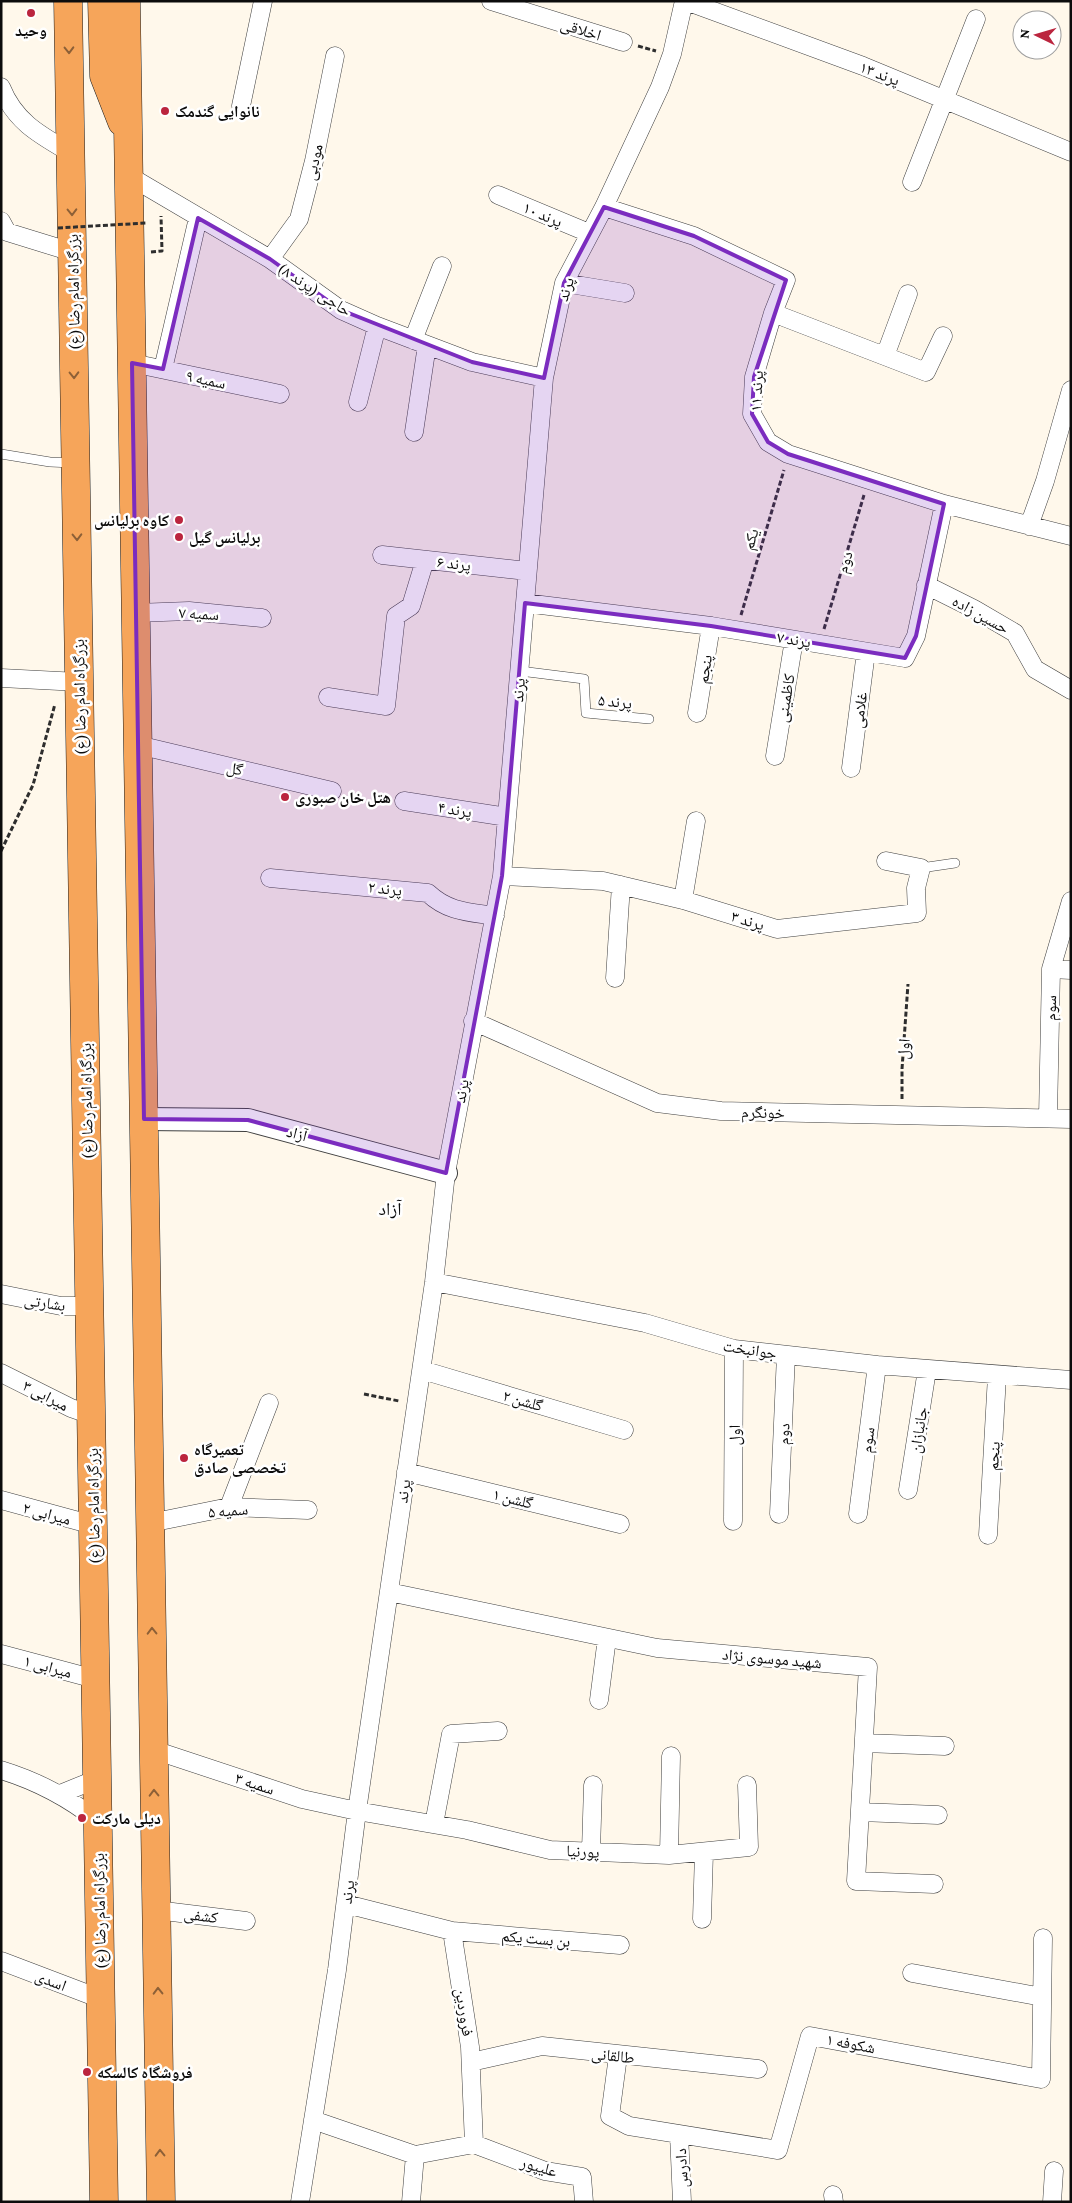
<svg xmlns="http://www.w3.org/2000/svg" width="1072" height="2203" font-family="'Crimson Pro','Noto Naskh Arabic',serif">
	<rect width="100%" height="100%" fill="#fff8eb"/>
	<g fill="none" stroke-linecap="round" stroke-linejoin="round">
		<g stroke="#3f3f3f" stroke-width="10">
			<path id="service" d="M1 454 50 462 73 463
				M520 671 584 679 586 713 649 719
				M921 868 955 863"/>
		</g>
		<g stroke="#3f3f3f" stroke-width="19">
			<path id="minor" d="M491 1 623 42
				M686 1 863 66 1071 152
				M1 87C15 122 40 135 71 153
				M241 106 263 1
				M129 176 270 259 341 310 377 326 472 362 544 378
				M912 182 976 19
				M498 195 589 233
				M604 207 694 236 786 280 773 313 754 377 752 414 768 442 788 454 944 504 1071 536
				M1 221 7 232 72 252
				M270 259 299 219 314 161 335 56
				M564 283 625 293
				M773 313 926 372 943 336
				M413 340 442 266
				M885 356 908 294
				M132 363 280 394
				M163 369 198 218
				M358 402 377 326
				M414 432 427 345
				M1029 526 1045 481 1071 390
				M382 555 527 571
				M926 585 974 609 1015 633 1035 669 1071 690
				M525 603 711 626 905 658 916 636 944 504
				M136 613 189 611 262 618
				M1 678 79 682
				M328 697 386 706 396 616 411 606 425 560
				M697 713 711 626
				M138 745 332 791
				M775 756 794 640
				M851 768 866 652
				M404 801 507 817
				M502 876 603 881 683 900 777 929 917 913 916 888 921 868 886 861
				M270 878 428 893C448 912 469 912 495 916
				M683 900 696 821
				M1051 969 1071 970
				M615 978 621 885
				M473 1021 657 1103 721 1111 1071 1119
				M1048 1117 1051 969 1071 901
				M434 1282 645 1323 734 1349 877 1365 1071 1380
				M1 1294 61 1306H90
				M422 1370 624 1430
				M1 1373 71 1408 91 1415
				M406 1472 620 1524
				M908 1490 927 1370
				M1 1500 93 1525
				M229 1507 269 1403
				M779 1514 786 1355
				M858 1514 877 1365
				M733 1521 734 1349
				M150 1523 229 1507 308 1510
				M988 1535 997 1376
				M389 1592 657 1648 868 1667 856 1881 934 1884
				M1 1654 95 1679
				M599 1700 607 1638
				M864 1743 945 1746
				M154 1750 302 1799 357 1811 467 1830 550 1850 669 1855 749 1847 747 1785
				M1 1770C37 1781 69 1798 98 1821
				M60 1794 97 1779
				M860 1812 938 1815
				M434 1824 451 1734 498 1731
				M591 1851 593 1785
				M669 1855 671 1756
				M346 1904 452 1931 470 2047 474 2144 415 2155 411 2202
				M156 1910 246 1921
				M702 1919 704 1852
				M452 1931 620 1945
				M1 1961 101 1999
				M912 1973 1042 1997
				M618 2056 610 2116 629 2126 778 2150 810 2036 1041 2079 1043 1938
				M471 2062 542 2046 758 2069
				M313 2120 415 2155
				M679 2134 682 2202
				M474 2144 545 2171 582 2177 584 2202
				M833 2195 834 2202
				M300 2202 337 1970 357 1811 434 1282 446 1173 502 876 544 378 564 283 604 207 660 87 672 54 684 1
				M1052 2202 1054 2171"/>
		</g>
		<g stroke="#3f3f3f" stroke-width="24">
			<path id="tertiary" d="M144 1119 248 1120 446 1173"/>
		</g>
		<g stroke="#1d1d1d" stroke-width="29">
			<path id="trunk" d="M68 1 104 2202
				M102 1 104 76 122 122
				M126 1 161 2202"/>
		</g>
		<path stroke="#2e2e2e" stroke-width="3" stroke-dasharray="5 2.5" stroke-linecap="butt" d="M638 46 656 51
			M151 252 162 251 161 216
			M741 615 784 470
			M824 629 864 495
			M1 851 33 785 55 704
			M902 1099V1069L908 984
			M364 1394 399 1401"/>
		<use href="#service" stroke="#fff" stroke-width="9"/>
		<use href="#minor" stroke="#fff" stroke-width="18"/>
		<use href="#tertiary" stroke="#fff" stroke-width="22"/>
		<use href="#trunk" stroke="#f6a55a" stroke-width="28"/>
		<path stroke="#2e2e2e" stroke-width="3" stroke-dasharray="5 2.5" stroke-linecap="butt" d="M58 228 146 223"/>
	</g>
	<defs><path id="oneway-chevron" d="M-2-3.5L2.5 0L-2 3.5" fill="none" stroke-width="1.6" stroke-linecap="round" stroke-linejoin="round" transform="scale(1.25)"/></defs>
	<g stroke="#8d6037">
		<use href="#oneway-chevron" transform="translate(69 50) rotate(89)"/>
		<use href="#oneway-chevron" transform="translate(72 212) rotate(89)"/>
		<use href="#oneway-chevron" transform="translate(74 375) rotate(89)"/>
		<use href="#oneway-chevron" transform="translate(77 537) rotate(89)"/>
		<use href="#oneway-chevron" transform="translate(152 1631) rotate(-91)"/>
		<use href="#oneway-chevron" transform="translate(154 1793) rotate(-91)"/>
		<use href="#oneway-chevron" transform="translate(158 1991) rotate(-91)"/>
		<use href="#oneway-chevron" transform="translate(160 2153) rotate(-91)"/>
	</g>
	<path fill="#7b2cbf" fill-opacity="0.2" stroke="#7b2cbf" stroke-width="4" stroke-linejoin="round" d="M604 207 694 236 786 280 754 377 752 414 768 442 788 454 944 504 916 636 905 658 711 626 525 603 502 876 446 1173 248 1120 144 1119 132 363 163 369 198 218 270 259 341 310 472 362 544 378 564 283Z"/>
	<g fill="#bb253e" stroke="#fff" stroke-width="2">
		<circle cx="31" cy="13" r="5"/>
		<circle cx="165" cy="111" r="5"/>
		<circle cx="179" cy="520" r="5"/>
		<circle cx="179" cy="537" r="5"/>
		<circle cx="285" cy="797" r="5"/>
		<circle cx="184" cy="1458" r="5"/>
		<circle cx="82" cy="1818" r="5"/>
		<circle cx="87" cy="2072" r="5"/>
	</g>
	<g text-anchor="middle" stroke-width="5" stroke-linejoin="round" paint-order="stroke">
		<g font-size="16" fill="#0c0c0c" stroke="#fff">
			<text transform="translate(581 29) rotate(17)" y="6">اخلاقی</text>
			<text transform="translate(880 73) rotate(21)" y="6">پرند ۱۳</text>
			<text transform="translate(313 162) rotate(-77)" y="6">مودبی</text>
			<text transform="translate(543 214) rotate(23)" y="6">پرند ۱۰</text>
			<text transform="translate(315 289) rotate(33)" y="6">حاجی (پرند ۸)</text>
			<text transform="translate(565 289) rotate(-73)" y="6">پرند</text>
			<text transform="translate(73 292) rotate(-91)" y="6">بزرگراه امام رضا (ع)</text>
			<text transform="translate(206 379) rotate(12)" y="6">سمیه ۹</text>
			<text transform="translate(756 391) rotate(-87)" y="6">پرند ۱۱</text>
			<text transform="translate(750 539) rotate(-73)" y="6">یکم</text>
			<text transform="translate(844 562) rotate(-74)" y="6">دوم</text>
			<text transform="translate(454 563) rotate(7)" y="6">پرند ۶</text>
			<text transform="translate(199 613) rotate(3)" y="6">سمیه ۷</text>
			<text transform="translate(981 614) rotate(29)" y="6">حسین زاده</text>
			<text transform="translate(794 639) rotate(9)" y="6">پرند ۷</text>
			<text transform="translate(704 669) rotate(-81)" y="6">پنجم</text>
			<text transform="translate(518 690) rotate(-85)" y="6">پرند</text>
			<text transform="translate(79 697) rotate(-91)" y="6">بزرگراه امام رضا (ع)</text>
			<text transform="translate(785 698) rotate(-81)" y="6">کاظمینی</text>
			<text transform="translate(615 701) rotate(6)" y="6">پرند ۵</text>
			<text transform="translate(859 710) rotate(-83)" y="6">غلامی</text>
			<text transform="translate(235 768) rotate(13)" y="6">گل</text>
			<text transform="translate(455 809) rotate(9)" y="6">پرند ۴</text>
			<text transform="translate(385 888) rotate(6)" y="6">پرند ۲</text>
			<text transform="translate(748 920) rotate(17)" y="6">پرند ۳</text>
			<text transform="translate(1050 1008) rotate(-89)" y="6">سوم</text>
			<text transform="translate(903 1049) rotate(-86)" y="6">اول</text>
			<text transform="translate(461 1091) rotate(-80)" y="6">پرند</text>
			<text transform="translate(86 1101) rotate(-91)" y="6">بزرگراه امام رضا (ع)</text>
			<text transform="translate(763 1112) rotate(1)" y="6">خونگرم</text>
			<text transform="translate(297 1133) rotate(15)" y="6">آزاد</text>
			<text transform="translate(45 1302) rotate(9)" y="6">بشارتی</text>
			<text transform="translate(750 1349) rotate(9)" y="6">جوانبخت</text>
			<text transform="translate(46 1395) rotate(27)" y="6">میرابی ۳</text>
			<text transform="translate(523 1400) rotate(16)" y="6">گلشن ۲</text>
			<text transform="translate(918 1430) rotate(-81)" y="6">جانبازان</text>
			<text transform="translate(783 1434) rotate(-87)" y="6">دوم</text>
			<text transform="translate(734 1435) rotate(-90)" y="6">اول</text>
			<text transform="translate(867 1440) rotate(-83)" y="6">سوم</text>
			<text transform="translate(993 1456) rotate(-86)" y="6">پنجم</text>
			<text transform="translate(403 1491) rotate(-82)" y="6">پرند</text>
			<text transform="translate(513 1498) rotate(14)" y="6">گلشن ۱</text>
			<text transform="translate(93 1506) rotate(-91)" y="6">بزرگراه امام رضا (ع)</text>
			<text transform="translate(228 1510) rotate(-5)" y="6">سمیه ۵</text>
			<text transform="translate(47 1513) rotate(15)" y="6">میرابی ۲</text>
			<text transform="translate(772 1658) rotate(5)" y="6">شهید موسوی نژاد</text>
			<text transform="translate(48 1666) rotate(15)" y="6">میرابی ۱</text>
			<text transform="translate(255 1783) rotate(18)" y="6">سمیه ۳</text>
			<text transform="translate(583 1851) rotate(3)" y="6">پورنیا</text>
			<text transform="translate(347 1892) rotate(-83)" y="6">پرند</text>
			<text transform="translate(99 1911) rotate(-91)" y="6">بزرگراه امام رضا (ع)</text>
			<text transform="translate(201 1915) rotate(7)" y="6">کشفی</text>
			<text transform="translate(536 1938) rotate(5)" y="6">بن بست یکم</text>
			<text transform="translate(51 1980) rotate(21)" y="6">اسدی</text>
			<text transform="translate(465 2012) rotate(81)" y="6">فروردین</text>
			<text transform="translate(851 2043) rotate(11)" y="6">شکوفه ۱</text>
			<text transform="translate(613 2055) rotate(6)" y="6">طالقانی</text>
			<text transform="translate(539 2166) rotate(16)" y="6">علیپور</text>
			<text transform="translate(681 2168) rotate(-93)" y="6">دادرس</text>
		</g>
		<g font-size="16" font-weight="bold" fill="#0c0c0c" stroke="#fff" text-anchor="start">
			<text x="31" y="36" text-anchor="middle">وحید</text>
			<text x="175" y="117">نانوایی گندمک</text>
			<text x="169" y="526" text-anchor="end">کاوه برلیانس</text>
			<text x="189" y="543">برلیانس گیل</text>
			<text x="295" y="803">هتل خان صبوری</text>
			<text x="194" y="1455">تعمیرگاه<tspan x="194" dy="18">تخصصی صادق</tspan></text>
			<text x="92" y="1824">دیلی مارکت</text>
			<text x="97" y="2078">فروشگاه کالسکه</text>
		</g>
		<g font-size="18" fill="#0c0c0c" stroke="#fff">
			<text x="390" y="1215">آزاد</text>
		</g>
	</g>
	<rect width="1072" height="2203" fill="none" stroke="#0c0c0c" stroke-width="5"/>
	<g transform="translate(1037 35) rotate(275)"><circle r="24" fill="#ffffff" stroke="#9e9e9e"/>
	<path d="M0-4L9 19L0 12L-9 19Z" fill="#bb253e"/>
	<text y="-8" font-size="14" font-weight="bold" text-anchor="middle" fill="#0c0c0c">N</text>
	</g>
</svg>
